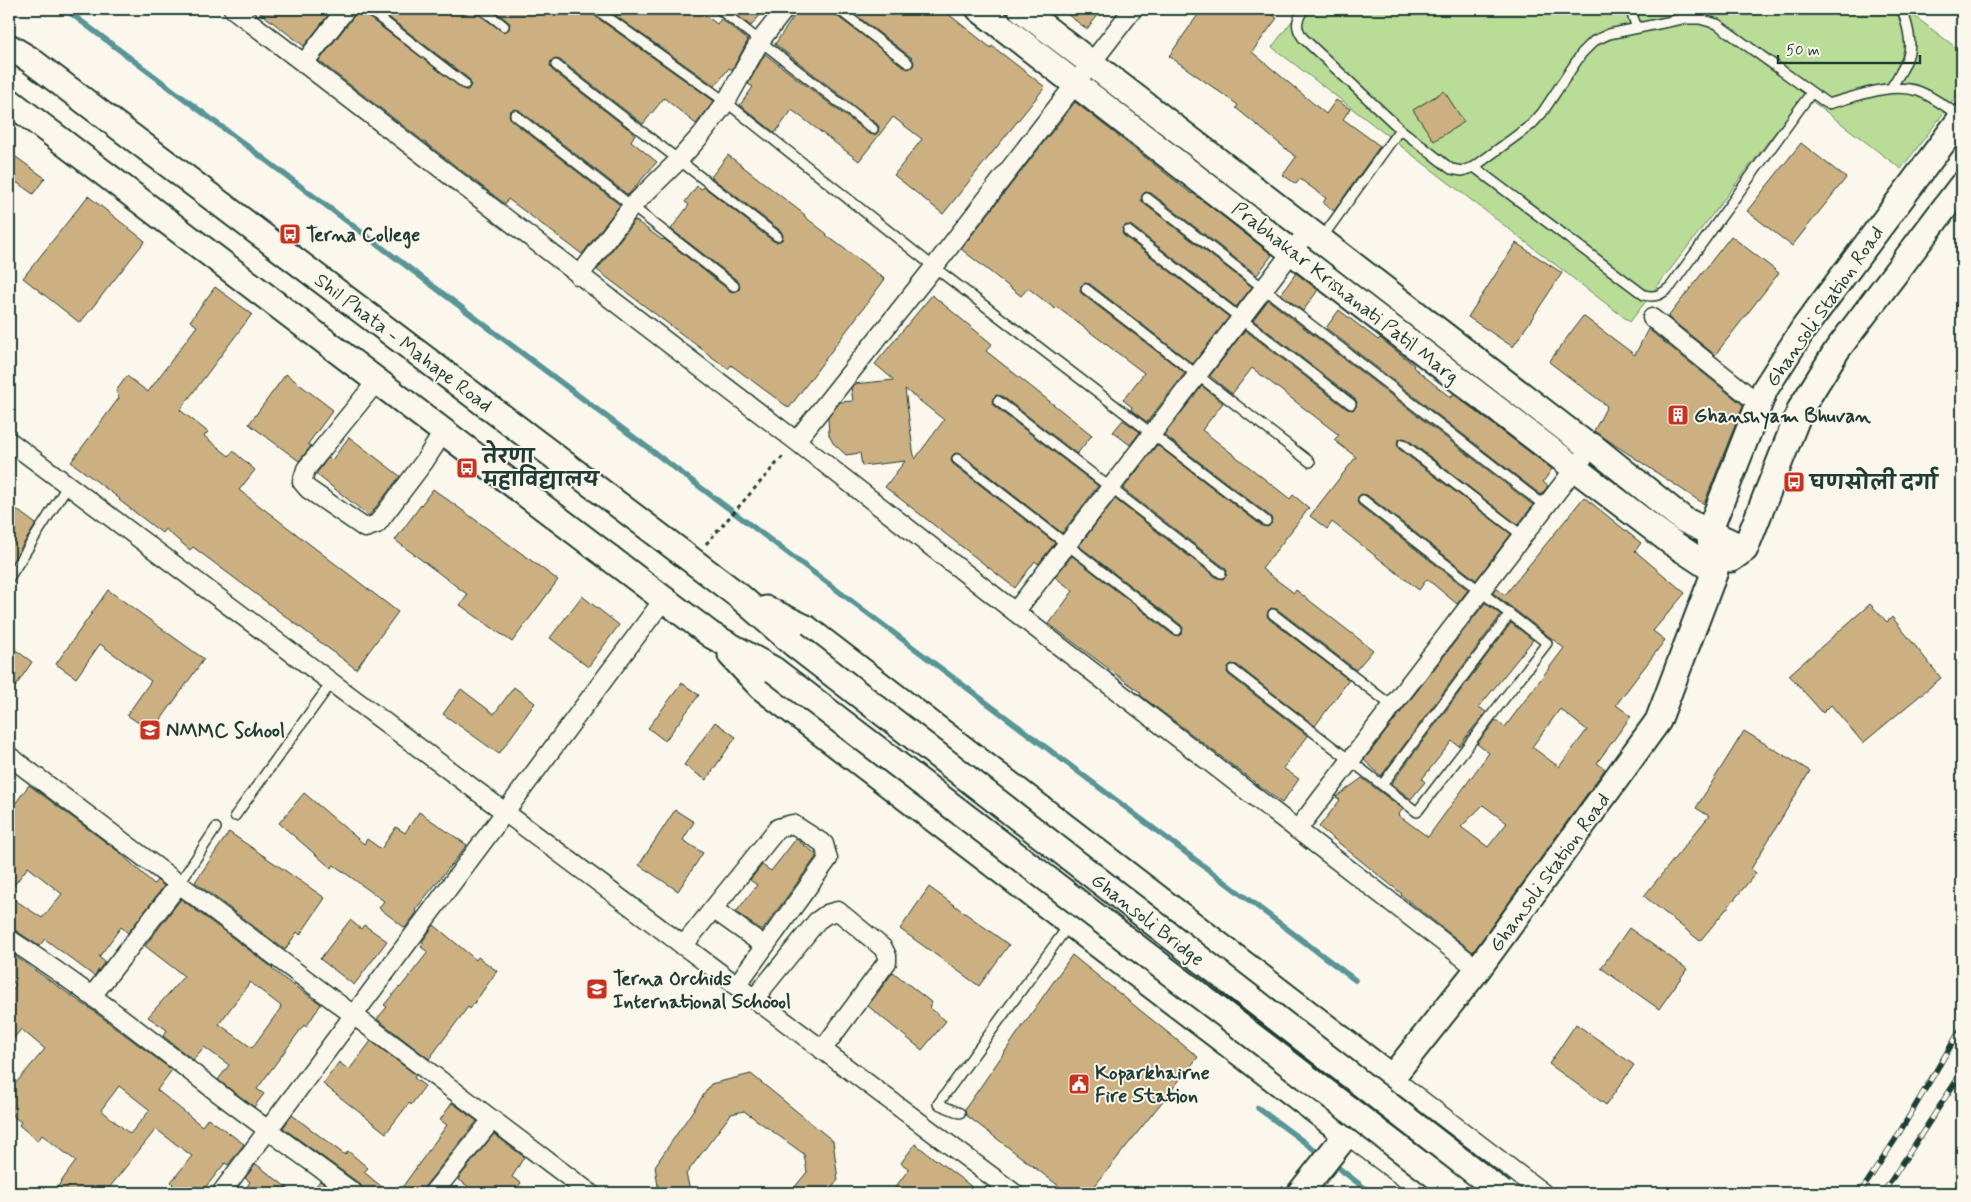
<svg xmlns="http://www.w3.org/2000/svg" width="1971" height="1202" font-family="Mynerve,'Playpen Sans Deva',sans-serif">
	<rect width="100%" height="100%" fill="#fbf7ec"/>
	<filter id="ink" filterUnits="userSpaceOnUse"><feTurbulence type="fractalNoise" baseFrequency=".02" numOctaves="2"/><feDisplacementMap in="SourceGraphic" scale="10" xChannelSelector="R" yChannelSelector="G"/><feConvolveMatrix kernelMatrix="1 2 1 2 8 2 1 2 1" color-interpolation-filters="sRGB"/></filter>
	<g filter="url(#ink)">
		<path fill="#b9dc96" stroke="#6c8c65" d="M1301 9H1905L1962 52V89L1901 169 1804 95 1630 322 1272 47Z"/>
		<g fill="none" stroke-linecap="round" stroke-linejoin="round">
			<path stroke="#589597" stroke-width="5.5" d="M65 9 1355 980
				M1258 1108 1323 1156
				M1332 1163 1371 1193"/>
		</g>
		<path fill="#ccb081" stroke="#1f3d34" fill-rule="evenodd" d="M255 9H333L304 46Z
			M356 9H362L364 14 465 90H468L471 85 469 79 378 9H476L478 14 504 32 509 29 510 23 492 9H595L594 14 596 17 714 101 696 124 664 98 643 124 560 60 556 59 551 61 550 65 552 70 635 134 631 141 657 162 628 195 519 110 515 109 510 111 509 115 511 120 620 205 582 254 508 199 505 204 319 61 354 16Z
			M606 9H697L717 24 721 19 748 40 732 70 729 68 715 86Z
			M729 9H765L751 26Z
			M799 9H832L834 14 908 69 913 66 914 63 912 58 848 9H942L991 48 992 46 1045 87 943 214 894 175 922 139 893 117 859 161 792 110 775 133 740 105 753 87 748 84 765 54 869 134 875 135 878 132 879 127 877 124 775 44Z
			M1060 9H1103L1087 29Z
			M1202 9H1264L1277 18 1252 52 1326 114 1336 100 1350 109 1343 119 1380 146 1334 211 1323 203 1326 198 1300 179 1296 184 1283 175 1296 157 1236 108 1238 105 1169 56Z
			M1444 91 1464 122 1434 141 1413 110Z
			M1075 102 1192 194 1193 193 1272 255 1257 275 1151 193 1145 192 1142 195 1141 200 1143 203 1252 287 1236 307 1132 226 1126 225 1123 228 1122 233 1124 236 1229 317 1193 364 1090 284 1084 283 1081 286 1080 291 1082 294 1185 373 1147 422 1131 410 1132 407 1123 400 1144 373 1057 307 1055 309 1028 288 1021 296 961 249Z
			M1801 143 1846 178 1792 246 1747 211Z
			M9 152 45 178 33 194 9 177Z
			M728 155 805 215 804 216 827 234 826 235 885 279 789 408 731 365 728 369 597 270 635 220 662 240 664 239 730 291 734 292 739 290 740 286 738 281 671 229 689 205 685 202 697 186 702 189 704 187 773 241 777 242 782 240 783 236 781 231 711 177Z
			M88 196 145 241 80 323 23 278Z
			M1731 236 1779 273 1715 355 1668 317Z
			M1516 243 1562 273 1513 347 1468 317Z
			M1296 273 1318 290 1303 311 1281 294Z
			M215 287 252 314 180 410 208 432 204 436 229 456 233 451 255 470 239 490 398 612 356 669 193 547 190 550 165 529 162 533 119 500 120 499 71 462 119 398 116 391 127 376 148 392 197 326 190 321Z
			M932 295 992 344 986 351 1092 435 1077 454 1002 396 996 395 992 400 994 406 1098 486 1062 533 961 454 955 453 952 456 951 461 953 464 1055 543 1038 564 1035 561 1015 588 885 487 905 461 862 466 860 453 846 455 833 443 829 435 828 418 840 402 853 401 851 388 854 384 894 380 875 364ZM905 389 944 420 915 459 913 450Z
			M1268 300 1533 505 1518 525 1407 439 1403 438 1398 440 1397 444 1399 449 1511 534 1476 580 1367 495 1361 494 1358 497 1357 502 1359 505 1468 590 1457 604 1427 579 1419 590 1332 522 1327 529 1310 516 1356 457 1334 440 1339 435 1252 368 1232 394 1210 376 1245 330 1347 409 1353 410 1356 407 1357 402 1355 399 1253 320Z
			M1339 310 1378 340 1380 338 1414 365 1413 367 1451 398 1453 394 1552 469 1543 482 1548 486 1541 495 1326 328Z
			M1583 316 1635 355 1648 329 1743 405 1704 504 1594 431 1607 406 1549 362Z
			M286 374 333 410 308 444 311 446 299 461 249 424Z
			M1202 386 1223 403 1202 430 1290 499 1293 495 1309 508 1262 569 1294 593 1296 590 1373 650 1356 670 1277 609 1271 608 1268 611 1267 616 1269 619 1349 680 1315 726 1237 665 1231 664 1228 667 1227 672 1229 675 1308 736 1283 768 1299 779 1282 803 1140 695 1141 693 1049 624 1073 591 1055 577 1072 556 1173 635 1179 636 1182 633 1183 628 1181 625 1079 546 1115 499 1217 578 1223 579 1226 576 1227 571 1225 568 1123 489 1157 445 1262 526 1268 527 1271 524 1272 519 1270 516 1164 435Z
			M1123 420 1140 432 1130 445 1113 432Z
			M349 437 400 476 369 516 316 474 328 458 332 460Z
			M433 489 558 580 512 642 460 605 468 595 395 540Z
			M1584 497 1641 543 1635 551 1685 593 1653 631 1665 640 1616 705 1631 716 1597 763 1605 769 1473 952 1420 910 1401 895 1402 894 1319 827 1340 800 1336 797 1362 778 1403 809 1398 815 1428 837 1489 753 1477 744 1496 720 1505 727 1564 648 1493 593 1496 588 1505 595ZM1560 709 1587 730 1559 767 1532 747ZM1483 805 1507 823 1488 847 1461 827Z
			M9 504 36 524 9 567Z
			M108 590 204 659 152 732 127 715 151 681 100 644 76 678 56 664Z
			M582 596 619 625 588 667 550 638Z
			M1485 603 1501 615 1381 776 1364 760Z
			M1870 604 1887 622 1892 617 1941 678 1863 743 1831 705 1823 713 1789 675Z
			M1511 623 1533 640 1479 707 1486 712 1459 746 1452 741 1422 779 1425 782 1411 799 1391 784Z
			M9 645 32 662 9 696Z
			M682 683 699 695 665 741 648 728Z
			M514 687 535 703 499 754 443 714 461 689 494 714Z
			M715 722 736 737 706 780 684 765Z
			M1744 731 1810 771 1751 869 1756 873 1700 941 1644 896 1709 816 1696 808Z
			M29 785 119 852 154 884 157 880 164 886 128 933 121 927 99 957 105 962 94 976 45 939 39 946 15 930 9 928V896L42 918 62 894 28 867 9 892V812Z
			M304 793 364 844 367 839 381 849 396 827 405 833 419 812 467 845 415 910 417 912 405 928 379 908 384 901 334 865 331 868 279 823Z
			M675 810 694 822 683 840 703 853 678 891 639 865Z
			M229 832 325 898 300 935 297 932 285 950 195 882Z
			M796 839 816 854V857L762 931 736 912 757 885 750 880 762 865 771 871Z
			M929 887 1009 945 979 986 900 929Z
			M181 899 273 968 272 969 286 980 321 1004 306 1027 304 1025 257 1089 264 1094 254 1107 218 1080 229 1065 204 1047 193 1060 163 1036 167 1030 148 1017 184 976 145 946ZM250 982 281 1006 280 1009 252 1048 219 1024Z
			M350 920 361 929 364 925 387 941 354 985 320 959Z
			M434 925 476 960 478 957 497 971 470 1009 468 1007 429 1059 377 1019 387 1007 384 1005 399 987 400 988 428 952 421 947 424 943 422 942Z
			M1629 928 1687 969 1659 1009 1601 968Z
			M9 952 92 1010 172 1070 157 1090 202 1126 208 1118 244 1144 228 1165 225 1163 201 1193H164L173 1184 171 1182 192 1156 156 1129 105 1193H53L76 1161 42 1135 38 1141 19 1125 21 1122 9 1113V1091L45 1049 21 1029 9 1045V994L16 985 9 978ZM119 1086 150 1110 130 1134 101 1110Z
			M1072 955 1198 1057 1089 1193H1068L966 1115 965 1109Z
			M893 972 932 1003 929 1007 946 1021 922 1050 868 1006Z
			M1576 1024 1634 1065 1606 1105 1549 1064Z
			M371 1041 416 1075 414 1078 425 1086 411 1105 409 1103 386 1133 323 1084 339 1062 349 1070Z
			M751 1074 833 1141 838 1180 828 1193H790L807 1172 804 1154 744 1111 731 1114 686 1174 691 1193H659L655 1166 711 1084Z
			M452 1103 477 1121 425 1186 423 1193H398L447 1125 440 1120Z
			M292 1115 345 1155 348 1151 368 1168 364 1172 389 1193H364L360 1184 283 1128Z
			M494 1134 524 1157 512 1177 521 1183 513 1193H477L458 1179Z
			M915 1144 980 1193H891L909 1169 901 1163Z
			M256 1164 294 1193H243L250 1182 245 1178Z
			M320 1181 331 1189 336 1193H310Z"/>
		<g fill="none" stroke-linecap="round" stroke-linejoin="round">
			<g stroke="#1f3d34" stroke-width="12">
				<path id="lane" d="M368 9 465 84
					M482 9 504 26
					M719 9 873 129
					M838 9 908 63
					M1304 9C1296 20 1295 27 1303 38L1400 129
					M1630 9 1637 28
					M600 12 726 102 934 267 1266 521
					M1700 19 1705 9
					M556 65 777 236
					M1891 88C1912 55 1915 47 1902 9
					M515 115 734 286
					M1474 167 1644 295C1657 298 1662 294 1671 286L1811 93
					M1147 198 1545 506
					M1128 231 1351 404
					M1321 239 1400 129 1451 169 1462 171 1474 167 1531 125 1542 113 1582 53 1594 41 1609 34 1682 19H1700L1717 24 1828 104C1856 97 1890 82 1918 91 1933 96 1948 109 1962 117
					M1086 289 1310 462
					M998 401 1221 573
					M1403 444 1523 536
					M957 459 1177 630
					M9 578 68 485
					M1273 614 1392 706
					M1233 670 1417 812 1547 643 1363 500
					M1382 785 1510 614
					M235 816 332 682
					M179 884 216 828
					M960 1113 938 1104 1069 925"/>
			</g>
			<g stroke="#1f3d34" stroke-width="21">
				<path id="street" d="M233 9 796 441 1015 612 1478 969
					M304 63 346 9
					M579 276 632 206 678 161 702 134 726 102 760 41 785 9
					M1652 318 1759 404
					M377 381 306 469 302 482 308 489 365 528 377 524 424 462 444 431
					M9 441 1014 1193
					M796 441 934 267 1133 9
					M1015 612 1308 231
					M9 756 590 1193
					M1297 830 1592 446
					M713 909 765 946
					M9 939C81 985 149 1039 217 1092 262 1126 309 1160 354 1193
					M683 946 778 828 793 824 824 844 828 859 736 986
					M92 996 179 884
					M754 999 817 921 827 914 838 911 883 948 887 956V962L822 1050
					M1391 1077 1543 1193
					M1346 1134 1424 1193
					M221 1193 664 599
					M433 1193 492 1120"/>
			</g>
			<g stroke="#1f3d34" stroke-width="29">
				<path id="secondary" d="M979 9 1292 252 1671 542 1715 571
					M1021 9 1584 443 1592 446 1684 520 1745 549
					M9 47 29 59 739 596 794 644
					M9 101 711 635 774 670
					M1731 559 1745 549 1801 408 1837 350 1962 185
					M766 609 806 628 1391 1077
					M731 655 761 687 1346 1134
					M1300 1193 1478 969 1658 721 1715 571 1709 532 1765 389 1804 328 1962 117"/>
			</g>
			<path stroke="#1f3d34" stroke-width="3" stroke-dasharray="4 4" stroke-linecap="butt" d="M706 544 784 455"/>
			<use href="#lane" stroke="#fbf7ec" stroke-width="9"/>
			<use href="#street" stroke="#fbf7ec" stroke-width="18"/>
			<use href="#secondary" stroke="#fbf7ec" stroke-width="25"/>
			<g stroke="#1f3d34" stroke-width="5.5">
				<path id="rail" d="M1860 1193 1895 1140 1962 1027
					M1883 1193 1962 1072"/>
			</g>
			<use href="#rail" stroke="#fbf7ec" stroke-width="4" stroke-dasharray="11" stroke-linecap="butt"/>
			<g stroke="#1f3d34" stroke-width="29" stroke-linecap="butt">
				<path id="secondary-bridge" d="M794 644 1502 1193
					M774 670 1458 1193"/>
			</g>
			<use href="#secondary-bridge" stroke="#fbf7ec" stroke-width="25"/>
		</g>
	</g>
	<defs>
		<g id="bus-square" transform="scale(1.125)"><rect x="-9" y="-9" width="18" height="18" rx="4" fill="#c8321e" stroke="#fbf7ec"/><path d="M-5-6H5V4H4V6H2V4H-2V6H-4V4H-5ZM-3.5-4V0h7V-4ZM-3.5 1.2v1.5H-2V1.2ZM2 1.2v1.5H3.5V1.2Z" fill="#fff"/></g>
		<g id="building-square" transform="scale(1.125)"><rect x="-9" y="-9" width="18" height="18" rx="4" fill="#c8321e" stroke="#fbf7ec"/><path d="M-4-6H4V6H1V3H-1V6H-4ZM-2.5-4.3h1.7v1.8h-1.7ZM.8-4.3h1.7v1.8H.8ZM-2.5-1h1.7V.8h-1.7ZM.8-1h1.7V.8H.8Z" fill="#fff"/></g>
		<g id="school-square" transform="scale(1.125)"><rect x="-9" y="-9" width="18" height="18" rx="4" fill="#c8321e" stroke="#fbf7ec"/><path d="M0-5L7-2L0 1L-7-2ZM-4 1L0 2.5L4 1V4Q0 6-4 4Z" fill="#fff"/></g>
		<g id="civic-square" transform="scale(1.125)"><rect x="-9" y="-9" width="18" height="18" rx="4" fill="#c8321e" stroke="#fbf7ec"/><path d="M-.6-6.5H3V-4.5H.6V-3L4-1V1h2V6H-6V1h2V-1L-.6-3ZM-1.2 2.5V6h2.4V2.5Z" fill="#fff"/></g>
	</defs>
	<g fill-rule="evenodd">
		<use href="#bus-square" x="290" y="234"/>
		<use href="#building-square" x="1678" y="415"/>
		<use href="#bus-square" x="467" y="468"/>
		<use href="#bus-square" x="1794" y="482"/>
		<use href="#school-square" x="150" y="730"/>
		<use href="#school-square" x="597" y="989"/>
		<use href="#civic-square" x="1079" y="1084"/>
	</g>
	<g text-anchor="middle" stroke-width="4" stroke-linejoin="round" paint-order="stroke">
		<g font-size="20" font-weight="bold" fill="#1f3d34" stroke="#fbf7ec" text-anchor="start">
			<text x="306" y="241">Terna College</text>
			<text x="1694" y="422">Ghanshyam Bhuvan</text>
			<text x="483" y="463">तेरणा<tspan x="483" dy="23">महाविद्यालय</tspan></text>
			<text x="1810" y="489">घणसोली दर्गा</text>
			<text x="166" y="737">NMMC School</text>
			<text x="613" y="985">Terna Orchids<tspan x="613" dy="23">International Schoool</tspan></text>
			<text x="1095" y="1079">Koparkhairne<tspan x="1095" dy="23">Fire Station</tspan></text>
		</g>
		<g font-size="20" fill="#1f3d34" stroke="#fbf7ec">
			<text transform="translate(1346 292) rotate(38)" y="7">Prabhakar Krishanati Patil Marg</text>
			<text transform="translate(1824 306) rotate(-55)" y="7">Ghansoli Station Road</text>
			<text transform="translate(404 342) rotate(37)" y="7">Shil Phata - Mahape Road</text>
			<text transform="translate(1549 872) rotate(-54)" y="7">Ghansoli Station Road</text>
			<text transform="translate(1148 919) rotate(38)" y="7">Ghansoli Bridge</text>
		</g>
	</g>
	<rect width="1971" height="1202" fill="none" stroke="#fbf7ec" stroke-width="30"/>
	<rect x="15" y="15" width="1941" height="1172" fill="none" stroke="#1f3d34" stroke-width="2" filter="url(#ink)"/>
	<path d="M1778 55v8h142v-8" fill="none" stroke="#1f3d34" stroke-width="2.5"/>
	<text x="1786" y="55" font-size="15" fill="#1f3d34" stroke="#fbf7ec" stroke-width="4" paint-order="stroke">50 m</text>
</svg>
